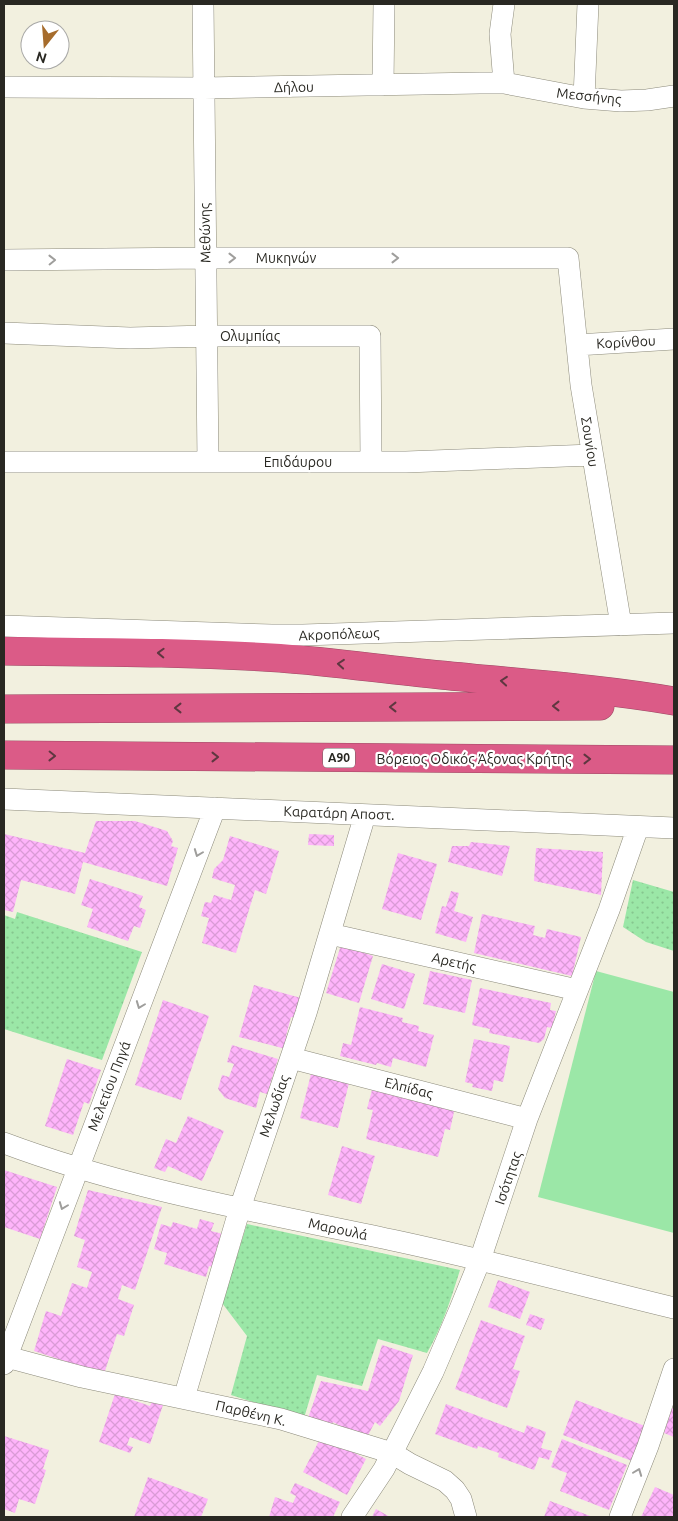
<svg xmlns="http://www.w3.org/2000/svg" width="678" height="1521" font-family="Ubuntu,sans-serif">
	<defs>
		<pattern id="grass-dots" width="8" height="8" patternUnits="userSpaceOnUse" patternTransform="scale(1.25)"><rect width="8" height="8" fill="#9be7a7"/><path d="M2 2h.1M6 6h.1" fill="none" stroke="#86c68f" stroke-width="1.8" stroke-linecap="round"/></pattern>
		<pattern id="building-cross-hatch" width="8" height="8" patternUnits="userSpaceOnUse" patternTransform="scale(1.25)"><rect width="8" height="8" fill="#feb4fa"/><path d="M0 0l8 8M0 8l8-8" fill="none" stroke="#da9bd6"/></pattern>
	</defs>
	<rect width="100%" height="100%" fill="#f2f0df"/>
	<path fill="url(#grass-dots)" d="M633 880 674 892V951L646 942 623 927Z
		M17 912 142 952 102 1060 4 1029V915L15 919Z
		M247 1224 460 1270C451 1299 442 1327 427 1353L378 1339 362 1386 317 1375 304 1418 231 1395 247 1336 222 1303Z"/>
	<path fill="#9be7a7" d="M596 971 674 992V1233L538 1197Z"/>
	<path fill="url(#building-cross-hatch)" d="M96 821H135L167 831 173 841 171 846 178 848 167 886 83 862 75 894 21 880 13 912 4 910V834L85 853Z
		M309 834 334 835V846L308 845Z
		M230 836 279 851 266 894 255 890 236 953 202 943 209 918 201 916 205 902 211 903 214 895 231 900 235 885 212 878 214 869 223 860Z
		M471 842 510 846 502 876 448 862 452 846H469Z
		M536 848 603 852 601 895 534 881Z
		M398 853 437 864 421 920 382 909Z
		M90 879 143 896 139 907 146 910 140 928 134 926 128 941 87 927 93 909 81 905Z
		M451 891 459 893 454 911 473 917 466 942 435 933 442 906 446 907Z
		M482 914 535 926 533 935 545 938 547 929 581 937 572 976 474 953Z
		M341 945 373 956 359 1003 326 993Z
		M382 964 415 974 404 1009 371 999Z
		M430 971 472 980 465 1013 423 1004Z
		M254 985 301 998 295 1018 291 1017 286 1036 289 1037 286 1049 239 1037Z
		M480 988 551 1003 550 1010 556 1011 552 1028 547 1027 544 1039 539 1043 489 1033 490 1029 472 1025Z
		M163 1000 209 1016 181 1100 135 1085Z
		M360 1007 403 1018 402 1022 419 1026 418 1031 434 1035 426 1067 393 1058 391 1067 377 1063 376 1065 340 1056 343 1043 351 1045Z
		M474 1039 510 1046 503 1082 494 1080 492 1091 472 1087 473 1084 465 1082Z
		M232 1045 278 1059 267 1094 260 1092 256 1108 225 1098 218 1089 222 1075 229 1077 234 1064 227 1062Z
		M67 1059 101 1070 89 1104 84 1102 73 1135 45 1126Z
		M311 1074 349 1083 338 1128 300 1118Z
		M373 1086 455 1107 450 1130 445 1129 438 1157 366 1139 373 1110 367 1109Z
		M188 1116 224 1131 202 1181 168 1166 165 1172 154 1168 166 1139 176 1143Z
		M342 1146 375 1156 361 1204 328 1195Z
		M4 1170 57 1187 40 1239 4 1227Z
		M88 1190 162 1207 135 1290 122 1285 118 1299 134 1305 124 1336 117 1334 104 1374 34 1351 46 1311 61 1316 72 1283 87 1288 92 1272 77 1267 85 1240 74 1236Z
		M200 1219 214 1223 211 1231 223 1234 213 1267 209 1266 206 1277 164 1264 167 1253 154 1249 161 1224 171 1227 173 1222 197 1229Z
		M498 1280 530 1292 520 1319 488 1307Z
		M530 1314 545 1319 541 1330 526 1325Z
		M481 1320 525 1336 513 1369 520 1371 507 1408 455 1389Z
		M382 1345 413 1355 399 1401 380 1426 375 1422 366 1439 333 1422 330 1428 308 1418 321 1381 368 1391Z
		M115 1394 150 1406 152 1401 163 1405 150 1444 130 1437 127 1445 133 1447 130 1453 99 1442Z
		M576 1400 645 1426 632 1461 563 1435Z
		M446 1404 524 1433 527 1425 546 1432 541 1448 552 1451 549 1460 539 1457 534 1470 498 1457 499 1453 478 1446 477 1449 435 1434Z
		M672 1408 674 1409V1437L664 1433Z
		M4 1436 49 1450 43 1469 46 1470 35 1504 19 1499 15 1513 4 1509Z
		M320 1439 336 1447 337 1444 366 1459 347 1495 303 1472Z
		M562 1439 627 1465 609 1510 560 1491 567 1473 551 1467Z
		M148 1477 208 1499 201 1517H134Z
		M295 1483 340 1502 333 1517H269L275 1497 293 1503 296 1496 290 1493Z
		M655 1487 674 1495V1517H641Z
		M550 1501 593 1517H544Z
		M376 1509 390 1517H372Z"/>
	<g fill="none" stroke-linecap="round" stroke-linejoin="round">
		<g stroke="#8c8a7b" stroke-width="22">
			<path id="minor" d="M203 4 208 462
				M504 4 500 34 504 83
				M383 85 384 4
				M4 87 204 88 480 83H504L584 98 621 101 647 100 674 96
				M584 98 588 4
				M4 260 205 258H568L581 385 621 625
				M4 333 130 338 207 336H370L371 462
				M577 345 674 339
				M4 462H406L592 455
				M4 626 272 635H303L674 623
				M4 799 674 828
				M330 934 577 990
				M291 1058 527 1119
				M4 1143C129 1190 261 1212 392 1240 486 1260 580 1285 674 1308
				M7 1357 82 1377 281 1419 392 1453 410 1464 445 1481 455 1490 461 1499 466 1517
				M4 1364 215 808
				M184 1398 240 1208 306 1013 365 815
				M352 1517 384 1469 433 1372 460 1309 480 1260 527 1119 609 910 638 827
				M620 1517 648 1446 674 1369"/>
		</g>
		<g stroke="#9d4964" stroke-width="29">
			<path id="motorway" d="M4 651C96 652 188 652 280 658 334 662 387 670 441 675 519 683 597 688 674 701
				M4 709 600 706
				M4 755 674 760"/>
		</g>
		<use href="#minor" stroke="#fff" stroke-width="21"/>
		<use href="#motorway" stroke="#db5b87" stroke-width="28"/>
	</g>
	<defs><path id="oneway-chevron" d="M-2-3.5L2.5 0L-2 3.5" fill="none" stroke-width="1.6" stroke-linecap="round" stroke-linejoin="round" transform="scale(1.25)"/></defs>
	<g stroke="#9f9e9c">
		<use href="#oneway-chevron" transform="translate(232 258)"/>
		<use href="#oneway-chevron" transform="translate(395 258)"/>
		<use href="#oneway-chevron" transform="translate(52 260) rotate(-1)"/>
		<use href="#oneway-chevron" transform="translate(198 853) rotate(111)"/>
		<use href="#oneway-chevron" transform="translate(140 1005) rotate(111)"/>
		<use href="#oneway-chevron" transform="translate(63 1206) rotate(111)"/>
		<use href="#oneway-chevron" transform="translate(638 1472) rotate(-69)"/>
	</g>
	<g stroke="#5e3740">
		<use href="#oneway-chevron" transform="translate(161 653) rotate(-178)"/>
		<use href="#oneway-chevron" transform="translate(341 664) rotate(-175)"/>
		<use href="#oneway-chevron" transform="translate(504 681) rotate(-175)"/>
		<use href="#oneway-chevron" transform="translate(556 706) rotate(180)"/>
		<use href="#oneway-chevron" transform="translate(393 707) rotate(180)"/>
		<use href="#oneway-chevron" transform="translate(178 708) rotate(180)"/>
		<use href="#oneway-chevron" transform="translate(52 756) rotate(1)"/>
		<use href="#oneway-chevron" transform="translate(215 757)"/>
		<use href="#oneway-chevron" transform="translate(587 759)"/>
	</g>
	<g text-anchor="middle" stroke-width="4.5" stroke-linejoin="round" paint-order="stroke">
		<rect fill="#fff" stroke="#696864" stroke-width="1" x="323" y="748.5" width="32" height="19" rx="4"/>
		<g font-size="12" font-weight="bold" fill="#292822">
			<text x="339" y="762">Α90</text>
		</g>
		<g font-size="14" fill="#292822" stroke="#fff">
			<text transform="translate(294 87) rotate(-1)" y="5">Δήλου</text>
			<text transform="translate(589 96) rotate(6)" y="5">Μεσσήνης</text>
			<text transform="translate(205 233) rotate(-91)" y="5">Μεθώνης</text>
			<text x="286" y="263">Μυκηνών</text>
			<text x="250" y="341">Ολυμπίας</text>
			<text transform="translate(626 342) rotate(-3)" y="5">Κορίνθου</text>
			<text transform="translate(590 442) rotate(81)" y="5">Σουνίου</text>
			<text x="298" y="467">Επιδάυρου</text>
			<text transform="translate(339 634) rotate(-2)" y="5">Ακροπόλεως</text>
			<text x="474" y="764">Βόρειος Οδικός Άξονας Κρήτης</text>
			<text transform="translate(339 813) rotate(2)" y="5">Καρατάρη Αποστ.</text>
			<text transform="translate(454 962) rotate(13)" y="5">Αρετής</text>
			<text transform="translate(109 1086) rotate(-69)" y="5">Μελετίου Πηγά</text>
			<text transform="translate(409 1088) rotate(14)" y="5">Ελπίδας</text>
			<text transform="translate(274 1106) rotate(-71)" y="5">Μελωδίας</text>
			<text transform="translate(508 1178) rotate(-71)" y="5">Ισότητας</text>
			<text transform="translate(338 1229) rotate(12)" y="5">Μαρουλά</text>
			<text transform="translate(251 1413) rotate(13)" y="5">Παρθένη Κ.</text>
		</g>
	</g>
	<rect width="678" height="1521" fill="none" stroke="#292822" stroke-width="10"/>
	<g transform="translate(45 45) rotate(197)"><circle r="24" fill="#ffffff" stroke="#a9a9a7"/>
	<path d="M0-4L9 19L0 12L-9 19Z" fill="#a66c2c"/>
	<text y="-8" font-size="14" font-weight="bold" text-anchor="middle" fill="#292822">N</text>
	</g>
</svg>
